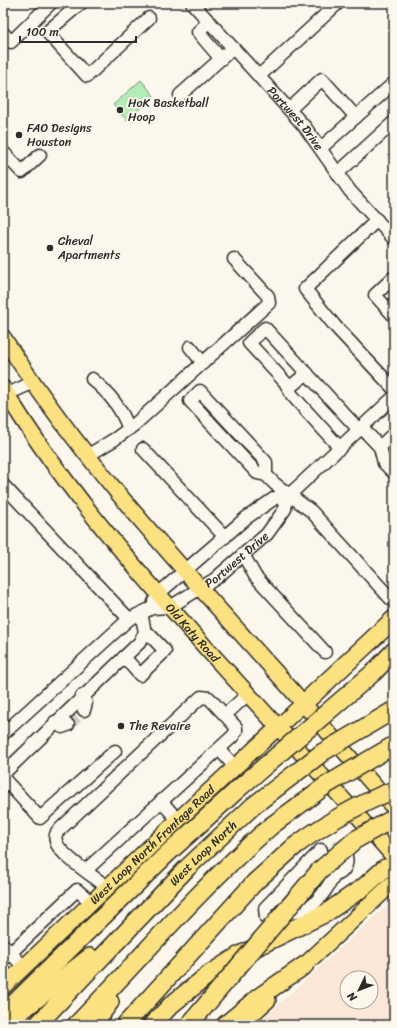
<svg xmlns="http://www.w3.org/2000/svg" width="397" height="1028" font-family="Sriracha,sans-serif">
	<rect width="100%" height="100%" fill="#fbf7ec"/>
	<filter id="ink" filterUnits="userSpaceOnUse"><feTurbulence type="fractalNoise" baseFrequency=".025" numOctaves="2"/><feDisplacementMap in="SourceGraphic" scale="8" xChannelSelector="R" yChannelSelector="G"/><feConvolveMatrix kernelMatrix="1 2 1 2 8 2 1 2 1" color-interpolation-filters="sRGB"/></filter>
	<g filter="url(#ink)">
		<path fill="#fae7d8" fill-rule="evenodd" d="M394 899V1025H256L393 900ZM347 978H371V1002H347Z"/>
		<path fill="#b2eeb4" stroke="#6e8c70" d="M141 80 154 96 127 120 113 105Z"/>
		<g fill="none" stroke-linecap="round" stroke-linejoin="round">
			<path stroke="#d1cec5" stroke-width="12" stroke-dasharray="12 6" stroke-linecap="butt" d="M68 725 84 710
				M332 846 339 847 345 853"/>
			<g stroke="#2b2b2b" stroke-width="15">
				<g id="minor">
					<path d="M81 3 47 32 87 76 149 18"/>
					<path id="s1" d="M192 3 305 127 350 191 394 239"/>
					<path d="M209 21 198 32 221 59"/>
					<path d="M3 33 11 42 51 3"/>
					<path d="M259 76 338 3"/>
					<path d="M180 95 233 48"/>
					<path d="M290 109 322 79 356 117"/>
					<path d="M321 148 394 83"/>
					<path d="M3 152 22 172 40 155"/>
					<path d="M338 173 394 122"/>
					<path d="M377 220 305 289 335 326 394 389"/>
					<path d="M394 277 375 295 394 316"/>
					<path d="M190 347 203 363"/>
					<path d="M92 379C110 394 121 408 129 429"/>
					<path d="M289 388 307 373"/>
					<path d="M3 396 32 383"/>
					<path d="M361 427 380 447 384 463 394 473"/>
					<path d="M380 447 390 437 394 441"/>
					<path d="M340 448 292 395 285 382 249 343 265 328 359 430"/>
					<path d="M143 449 225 537"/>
					<path d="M87 456 115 439 134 425 269 303 268 296 234 259"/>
					<path d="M266 475V462L200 391 190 401 257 473 266 475 275 484 311 511 391 599"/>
					<path d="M3 485 129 619"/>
					<path d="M243 554 255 576 325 652"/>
					<path d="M154 602 158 594 246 518 275 498 287 497 394 397"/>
					<path d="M124 657 140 675 165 651 150 635 145 632"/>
					<path d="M82 696 86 703 84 710"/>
					<path d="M225 715 248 694"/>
					<path d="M55 722 62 727 68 725"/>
					<path id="s2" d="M3 734 129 619 152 608 170 607 215 579 267 534 285 509 287 497"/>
					<path d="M219 749 235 767"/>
					<path d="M115 751 40 818 4 779 3 774 140 642 145 632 141 613"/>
					<path d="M161 801 178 820"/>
					<path d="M86 870 233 736 236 731V727L209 698 201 697 57 832C56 834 55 838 56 841 58 854 96 878 107 887"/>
					<path d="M328 875C342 877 350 866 345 853"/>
					<path d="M287 914C316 907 320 900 334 876"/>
					<path d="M266 918 265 908 321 850"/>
					<path d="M3 945 24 967"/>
					<path d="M3 960 77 890 91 902"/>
				</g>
			</g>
			<g stroke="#2b2b2b" stroke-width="18">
				<g id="major">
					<path d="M3 337C84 465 188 574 289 687 324 727 358 768 394 808"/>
					<path id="s3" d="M3 388C60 483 134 567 207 649 270 718 333 787 394 857"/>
					<path d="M297 972 394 882"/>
					<path id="s4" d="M3 987 178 820 303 704"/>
					<path d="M240 1025 268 1000"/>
				</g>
			</g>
			<g stroke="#2b2b2b" stroke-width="20">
				<g id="highway">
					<path d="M374 672 394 651"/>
					<path d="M303 704 394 619"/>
					<path d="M3 1014 168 853 237 790"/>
					<path d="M15 1016 90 957"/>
					<path id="s5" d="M37 1025 188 867 253 806"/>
					<path d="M76 1025C141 958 201 887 271 826"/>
					<path d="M93 1025 110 1002"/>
					<path d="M125 1025 255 882 295 846"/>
					<path d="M152 1025 171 1005 208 975 238 956 326 913 365 886 385 868H394"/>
					<path d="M225 1025 259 997 305 965"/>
				</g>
			</g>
			<use href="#minor" stroke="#fbf7ec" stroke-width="12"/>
			<use href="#major" stroke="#fbe180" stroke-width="15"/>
			<use href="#highway" stroke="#fbe180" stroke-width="17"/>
			<g stroke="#2b2b2b" stroke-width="20" stroke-linecap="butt">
				<path id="highway-bridge" d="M237 790 374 672
					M253 806 323 752 394 710
					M271 826 325 786 394 745
					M295 846C326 823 359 804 394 790
					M189 1025 320 870 355 840 394 818"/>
			</g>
			<use href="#highway-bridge" stroke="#fbe180" stroke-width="17"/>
		</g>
	</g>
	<g fill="#2b2b2b" stroke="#fbf7ec" stroke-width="1.5">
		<circle cx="120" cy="110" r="4"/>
		<circle cx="19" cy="135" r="4"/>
		<circle cx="50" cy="248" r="4"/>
		<circle cx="121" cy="726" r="4"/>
	</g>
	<g text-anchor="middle" stroke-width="4" stroke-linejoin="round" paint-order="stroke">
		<g font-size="12" fill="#2b2b2b" stroke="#fbf7ec" text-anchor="start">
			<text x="128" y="107">HoK Basketball<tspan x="128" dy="14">Hoop</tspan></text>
			<text x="27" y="132">FAO Designs<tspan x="27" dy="14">Houston</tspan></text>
			<text x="58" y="245">Cheval<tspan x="58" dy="14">Apartments</tspan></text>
			<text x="129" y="730">The Revaire</text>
		</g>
		<g font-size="12" fill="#2b2b2b" stroke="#fbf7ec">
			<text dy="4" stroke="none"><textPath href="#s1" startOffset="155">Portwest Drive</textPath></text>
			<text dy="4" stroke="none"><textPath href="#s2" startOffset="296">Portwest Drive</textPath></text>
			<text dy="4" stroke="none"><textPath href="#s3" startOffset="310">Old Katy Road</textPath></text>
			<text dy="4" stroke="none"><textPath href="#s4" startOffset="206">West Loop North Frontage Road</textPath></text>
			<text dy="4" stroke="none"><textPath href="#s5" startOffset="239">West Loop North</textPath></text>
		</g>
	</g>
	<rect width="397" height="1028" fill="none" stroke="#fbf7ec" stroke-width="16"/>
	<rect x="8" y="8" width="381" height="1012" fill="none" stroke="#2b2b2b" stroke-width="1.5" filter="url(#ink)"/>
	<g transform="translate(359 990) rotate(227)"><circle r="19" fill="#fbf7ec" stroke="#a8a59f"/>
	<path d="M0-3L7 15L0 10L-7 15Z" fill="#2b2b2b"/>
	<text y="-6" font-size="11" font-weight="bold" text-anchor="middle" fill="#2b2b2b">N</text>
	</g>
	<path d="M20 36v6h116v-6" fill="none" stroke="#2b2b2b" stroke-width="2"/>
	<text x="26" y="36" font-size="12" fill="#2b2b2b" stroke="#fbf7ec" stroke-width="3" paint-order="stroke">100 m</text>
</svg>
